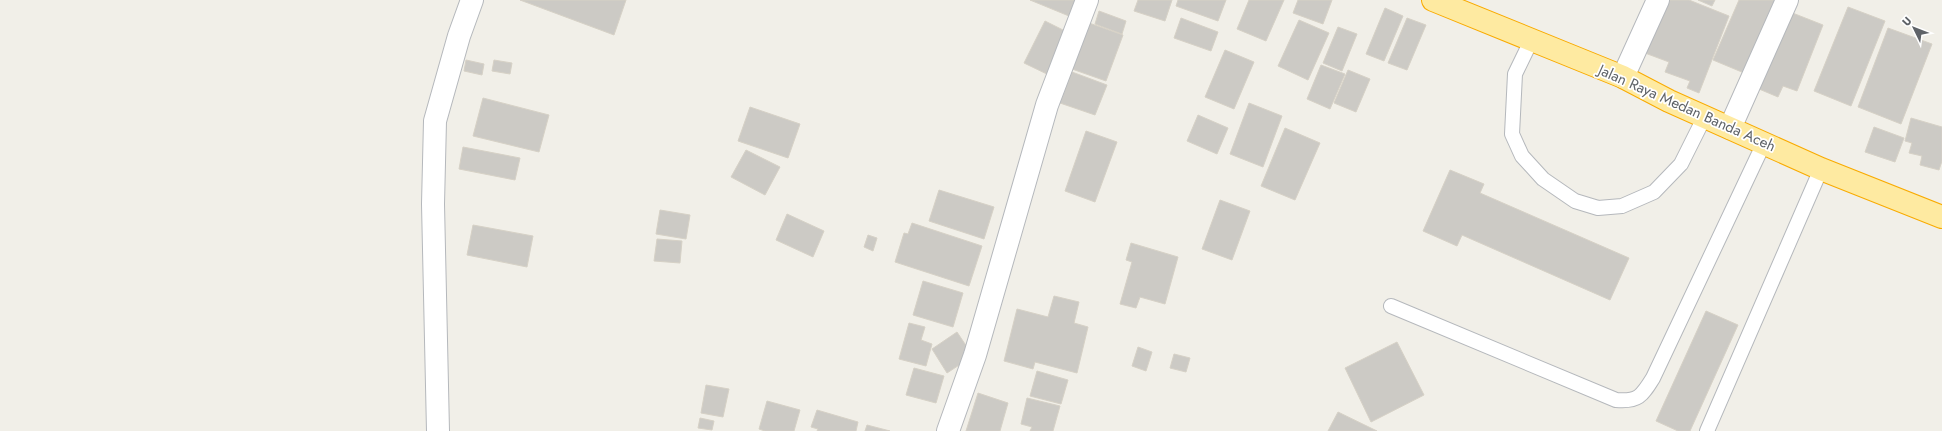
<svg xmlns="http://www.w3.org/2000/svg" width="1942" height="431" font-family="Jost,sans-serif">
	<rect width="100%" height="100%" fill="#f1efe8"/>
	<path fill="#cccac5" stroke="#d6d1c6" d="M520 0H626L614 35Z
		M1030 0H1075L1069 16Z
		M1138 0H1172L1165 21 1134 11Z
		M1178 0H1226L1218 21 1176 6Z
		M1249 0H1284L1266 41 1237 29Z
		M1298 0H1332L1323 24 1293 13Z
		M1666 0H1689L1729 16 1699 93 1687 88 1690 81 1665 72 1669 62 1645 53Z
		M1698 0H1715L1712 6Z
		M1739 0H1781L1749 75 1713 60Z
		M1848 7 1885 21 1851 106 1814 91Z
		M1385 8 1403 16 1384 61 1366 54Z
		M1099 11 1126 21 1122 34 1095 24Z
		M1790 12 1823 25 1797 91 1783 86 1778 97 1759 89Z
		M1181 18 1218 32 1211 51 1174 38Z
		M1407 18 1426 25 1407 70 1388 63Z
		M1299 20 1329 33 1308 80 1278 66Z
		M1045 21 1071 34 1051 76 1024 63Z
		M1089 23 1123 35 1106 81 1072 69Z
		M1338 27 1357 34 1342 71 1323 63Z
		M1888 28 1932 44 1901 124 1858 107Z
		M1225 50 1254 62 1234 109 1205 97Z
		M466 60 484 64 482 75 464 71Z
		M494 60 512 63 510 74 492 71Z
		M1321 65 1345 74 1330 109 1307 99Z
		M1348 70 1370 79 1356 112 1334 103Z
		M1072 72 1107 85 1095 115 1060 103Z
		M483 98 549 115 539 152 473 136Z
		M1249 103 1282 116 1263 167 1230 154Z
		M750 107 800 124 788 158 738 141Z
		M1198 115 1228 128 1217 154 1187 141Z
		M1911 118 1942 127V161L1939 170 1920 165 1922 156 1909 153 1912 143 1905 141Z
		M1874 127 1904 138 1895 162 1865 152Z
		M1285 128 1320 143 1295 200 1261 186Z
		M1086 131 1117 142 1095 202 1065 191Z
		M463 147 520 158 515 180 459 169Z
		M746 150 780 167 765 195 731 177Z
		M1450 170 1484 184 1480 193 1629 258 1610 300 1462 235 1457 246 1423 231Z
		M939 190 994 207 984 239 929 221Z
		M1220 200 1250 211 1232 260 1202 249Z
		M660 210 690 215 686 239 656 234Z
		M787 214 824 231 813 257 776 240Z
		M912 223 982 246 969 286 895 262 904 233 908 234Z
		M473 225 533 236 527 267 467 255Z
		M868 235 877 238 873 251 864 247Z
		M657 239 682 241 680 263 654 261Z
		M1131 243 1178 257 1165 304 1140 297 1136 308 1120 304 1132 262 1126 260Z
		M923 281 963 293 953 327 913 315Z
		M1054 296 1079 302 1074 323 1088 327 1077 373 1035 362 1033 369 1004 361 1017 309 1048 317Z
		M1706 311 1738 325 1690 431H1678L1656 421Z
		M909 323 925 327 921 340 932 344 926 366 899 359Z
		M957 332 973 356 947 373 932 349Z
		M1397 342 1424 395 1371 422 1345 368Z
		M1138 347 1152 352 1146 371 1132 366Z
		M1174 354 1190 358 1186 372 1170 368Z
		M914 368 944 376 936 403 906 395Z
		M1037 371 1068 380 1061 404 1030 396Z
		M706 385 729 389 723 417 701 413Z
		M978 393 1008 403 1000 431H966Z
		M1027 398 1060 406 1053 431H1030L1032 427 1021 424Z
		M767 401 800 410 794 431H765L759 429Z
		M817 410 858 422 856 431H817L818 429 811 427Z
		M1338 412 1377 431H1328Z
		M700 418 714 421 712 430 698 428Z
		M867 425 890 431H865Z"/>
	<g fill="none" stroke-linecap="round" stroke-linejoin="round">
		<g stroke="#b5b8bc" stroke-width="16">
			<path id="service" d="M1531 41 1515 74 1512 134 1522 156 1543 179 1575 201 1598 208 1622 206 1654 192 1681 164 1705 116
				M1391 306 1616 400C1638 402 1642 396 1653 378L1764 143
				M1707 431 1821 169"/>
		</g>
		<g stroke="#b5b8bc" stroke-width="24">
			<path id="minor" d="M1623 77 1658 0
				M1730 128 1787 0
				M438 431 433 204 435 121 459 36 472 0
				M948 431 975 355 1047 105 1087 0"/>
		</g>
		<g stroke="#f9ab00" stroke-width="24">
			<path id="trunk" d="M1433 0 1623 77 1669 101 1821 169 1942 217"/>
		</g>
		<use href="#service" stroke="#fff" stroke-width="14"/>
		<use href="#minor" stroke="#fff" stroke-width="22"/>
		<use href="#trunk" stroke="#feeaa1" stroke-width="22"/>
	</g>
	<g text-anchor="middle" stroke-width="3.5" stroke-linejoin="round" paint-order="stroke">
		<g font-size="15" fill="#5f6368" stroke="#fff">
			<text transform="translate(1687 108) rotate(24)" y="5">Jalan Raya Medan Banda Aceh</text>
		</g>
	</g>
	<g transform="translate(1914 28) rotate(313)" stroke="#ffffff" stroke-width="3" paint-order="stroke">
	<path d="M0-3L7 15L0 10L-7 15Z" fill="#5f6368"/>
	<text y="-6" font-size="11" font-weight="bold" text-anchor="middle" fill="#5f6368">U</text>
	</g>
</svg>
